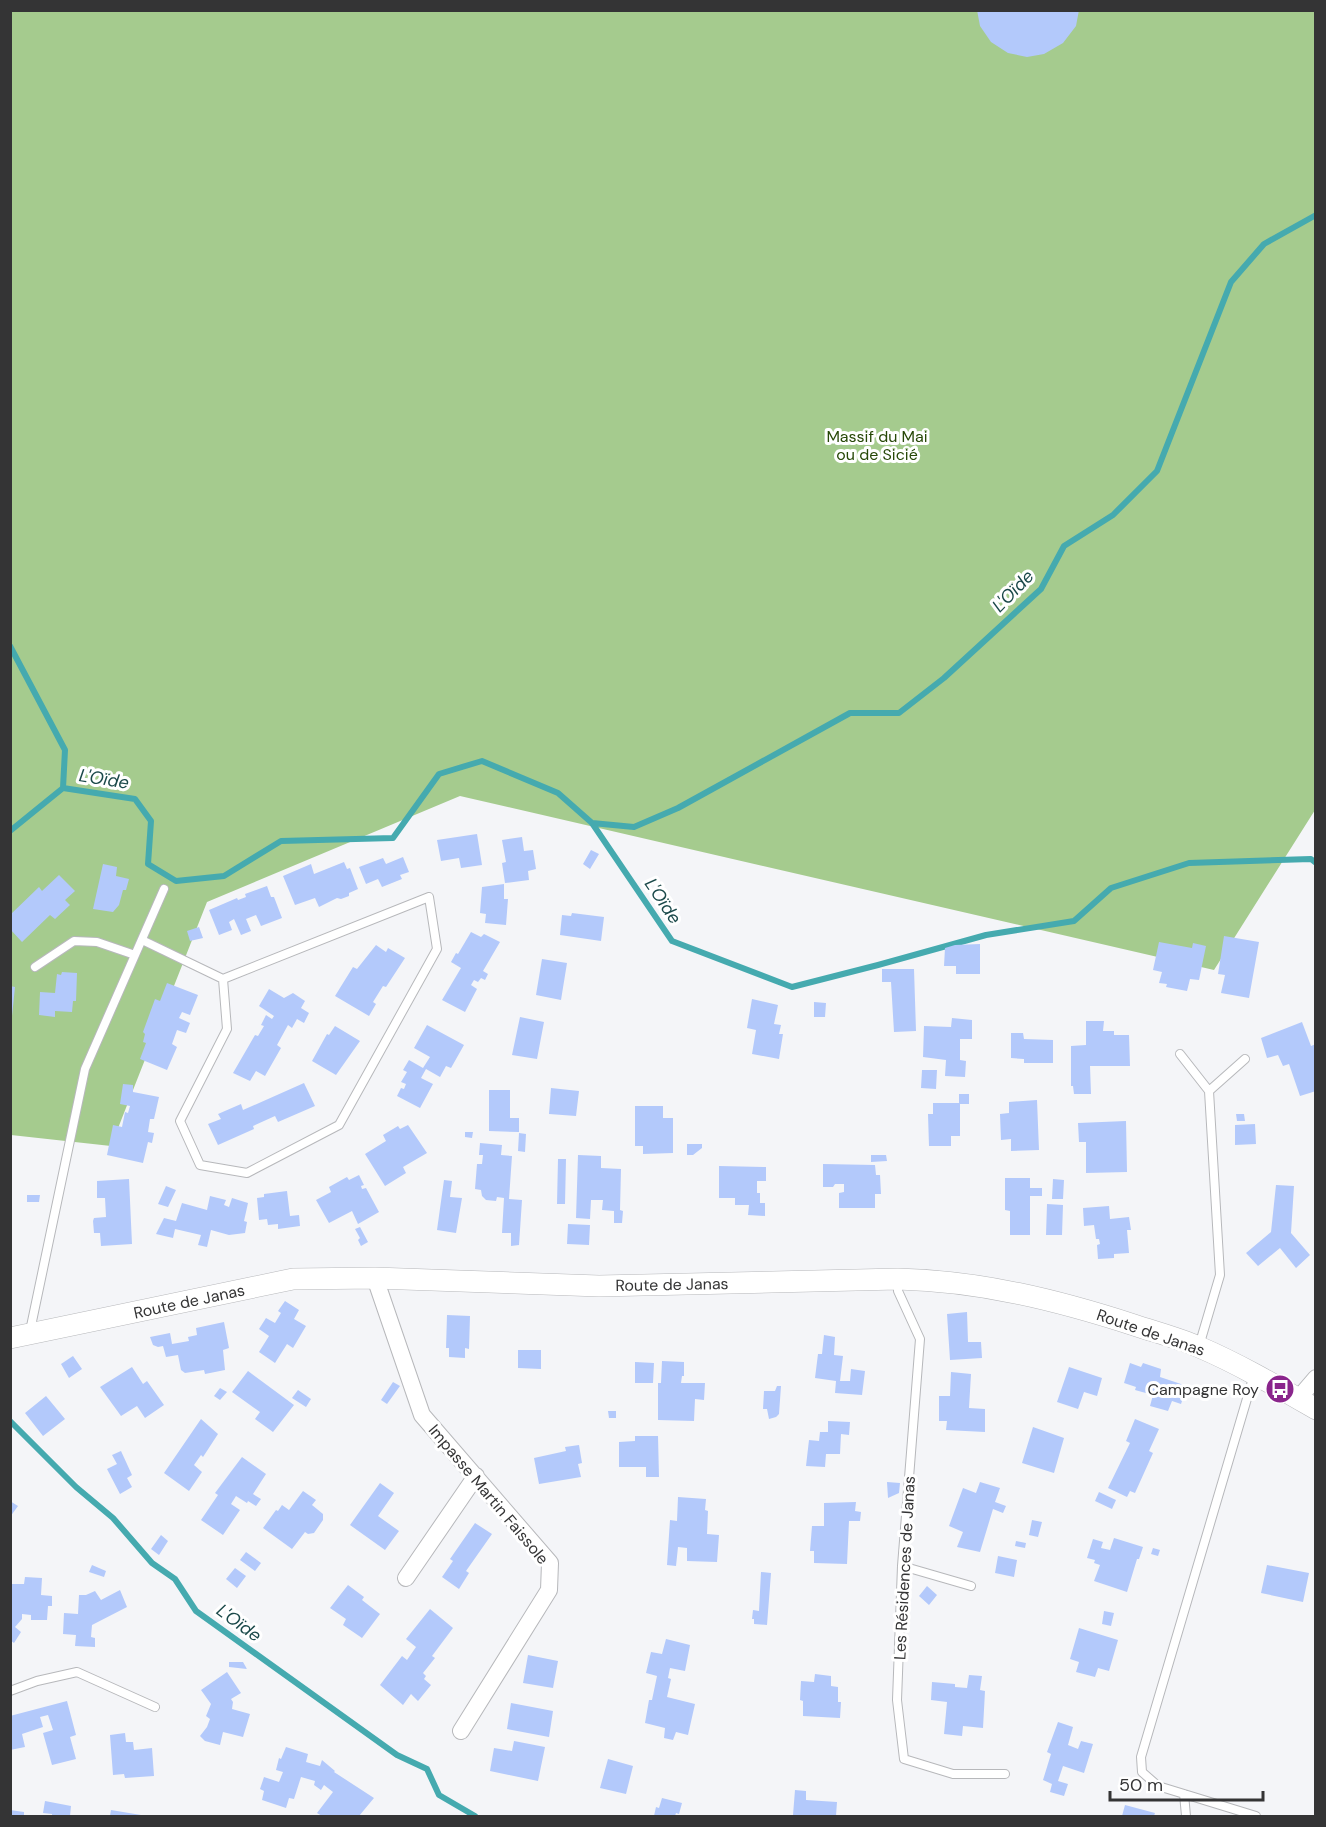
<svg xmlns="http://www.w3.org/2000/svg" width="1326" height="1827" font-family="'DM Sans',sans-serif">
	<rect width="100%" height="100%" fill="#f4f5f8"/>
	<path fill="#a5cb8e" d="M11 11H1315V810L1214 970 460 796 207 902 111 1146 11 1135Z"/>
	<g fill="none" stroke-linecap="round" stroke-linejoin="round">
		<path stroke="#45aaaf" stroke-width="6" d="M10 646 65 750 63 788 10 831
			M63 788 135 799 151 821 148 864 176 881 224 876 281 841 393 838 439 774 482 761 558 793 592 823 672 941 792 987 878 965 986 935 1074 921 1111 888 1189 863 1311 859 1316 863
			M592 823 634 827 678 808 850 713H899L944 678 1041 589 1064 546 1113 515 1157 471 1231 282 1264 244 1316 215
			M10 1421 76 1487 113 1518 152 1563 175 1579 196 1611 397 1755 427 1769 439 1795 475 1816"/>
	</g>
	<path fill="#b3c9fb" d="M977 10H1079L1076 26 1063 43 1044 54 1027 57 1008 53 991 42 980 26Z
		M477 834 482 865 461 868 459 858 441 861 437 840Z
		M522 837 524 851 533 850 536 869 528 871 529 880 505 883 502 863 506 862 502 840Z
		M591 850 599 854 590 869 583 864Z
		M403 857 409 872 400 875 402 879 382 887 378 879 366 884 359 867 383 858 386 864Z
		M344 862 347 869 350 868 358 889 349 893V896L341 899 337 898 319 907 315 898 295 905 283 876 311 864 314 874Z
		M103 864 117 867 116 876 129 879 126 890H123L119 905 113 912 93 909Z
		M59 875 75 891 65 900 70 905 55 919 50 915 22 942 10 929V915L39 887 42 891Z
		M504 884V899H508L506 925 485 923 486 914 480 913 482 887Z
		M267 886 271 897H274L282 918 261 926 256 915 246 919 251 931 241 935 234 919 229 922 232 930 219 935 209 910 237 898 238 900 246 897 245 894Z
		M572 913 604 917 601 941 560 935 562 915 571 916Z
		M199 927 203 938 190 941 187 931Z
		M471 932 481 937 484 934 500 942 483 971 488 974 485 980 481 978 478 982 474 980 471 985 477 989 465 1012 442 1000 461 968 451 962 456 953 458 954Z
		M1224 936 1259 942 1249 998 1221 993 1225 975 1218 974Z
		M1159 942 1192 948 1193 943 1206 946 1199 980 1190 979 1187 991 1166 987 1167 984 1159 983 1162 972 1153 970Z
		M980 944V974H956V966H944L945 948 955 945Z
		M376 945 386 952 388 948 405 958 386 987 383 986 373 1002 376 1004 369 1016 335 996 353 967 357 969Z
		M542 959 567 963 561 1000 536 995Z
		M882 969H914L916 1031 894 1032 891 982H882Z
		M62 972 77 973 76 1001H73L72 1012 55 1011V1017L39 1015 40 992 55 993 57 974 61 975Z
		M167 983 198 995 190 1015 182 1012 179 1018 190 1023 186 1033 177 1030 172 1044 177 1047 167 1070 140 1059 146 1043 143 1042 145 1034 143 1032 155 999 160 1001Z
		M10 986 15 987 12 1016 10 1015Z
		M269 989 284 998 293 993 305 1001 301 1008 309 1013 304 1023 297 1019 292 1028 288 1025 277 1045 281 1048 265 1076 256 1071 250 1081 233 1073 255 1035 258 1036 264 1026 261 1025 266 1015 272 1019 274 1016 259 1006Z
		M752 999 778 1005 774 1024 781 1025 779 1034H783L779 1059 752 1054 756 1030 747 1028Z
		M814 1002 826 1003 825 1017H814Z
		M520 1017 544 1022 537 1059 512 1055Z
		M952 1018 972 1020V1039H960V1060L966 1061 965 1077 945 1076 946 1060 923 1057 924 1026 951 1027Z
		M1086 1021H1104L1103 1031H1114V1035H1129L1130 1066H1090L1091 1094H1074L1073 1086H1071V1046L1086 1045Z
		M1302 1022 1311 1046 1316 1044V1091L1300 1096 1289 1064 1283 1066 1278 1055 1267 1058 1261 1038Z
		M427 1025 464 1045 451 1068 446 1066 440 1077 426 1069 421 1078 433 1084 420 1108 397 1096 401 1088 404 1089 406 1084 401 1082 407 1072 403 1070 409 1060 423 1068 430 1057 414 1048Z
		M335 1026 360 1041 336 1075 312 1061 327 1034 329 1035Z
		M1011 1033H1023L1024 1039 1053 1040V1063H1024V1059L1011 1058Z
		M922 1070H937L936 1089 921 1088Z
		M304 1083 315 1106 278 1122 275 1116 253 1126 254 1129 218 1145 208 1124 221 1119 218 1114 241 1104 243 1110Z
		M123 1084 133 1085V1092L159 1097 154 1119H150L148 1132 154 1133 152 1143 148 1142 143 1163 107 1155 113 1125 122 1127 125 1112 128 1113 130 1106 120 1104Z
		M551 1088 579 1091 576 1116 549 1114Z
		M489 1090H510V1118H519V1132L489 1131Z
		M959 1094H969V1104H960V1136H951V1146H929L928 1114H933V1103H959Z
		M1037 1100 1039 1150 1011 1151V1139L1001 1140 1000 1114 1009 1113V1102Z
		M635 1106H663V1118H673V1153L643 1154V1146H635Z
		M1236 1114H1244L1245 1121H1237Z
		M1126 1121 1127 1172 1086 1173V1142H1079L1078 1123Z
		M1255 1124 1256 1144 1235 1145V1125Z
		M408 1125 427 1153 403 1167 406 1173 385 1186 365 1154 386 1141 383 1135 398 1126 400 1129Z
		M465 1132H473L472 1138 465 1137Z
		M519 1133 526 1134 525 1152 518 1151Z
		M480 1143 502 1145 501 1155 512 1156 509 1199 522 1200 519 1245 511 1246V1233H502L504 1198 497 1197 496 1201 486 1200 482 1196 481 1190 475 1189 477 1164H482L483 1155H479Z
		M687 1144H702V1148L693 1155H687Z
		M578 1155 601 1156V1168L621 1169 620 1210 623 1211 622 1223H614V1211L602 1210 603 1200H591L590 1219 576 1218Z
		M871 1155H886L887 1161 871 1162Z
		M558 1159H566L565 1204H557Z
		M823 1164 875 1165 876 1175H880L881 1194H875V1208H839V1193L844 1192V1184H835L833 1187H823Z
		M719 1166 766 1167V1181H757V1193H760V1203H765V1216L748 1215 749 1205H735V1198H719Z
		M359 1175 364 1185 361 1186 362 1189 366 1188 379 1212 358 1224 352 1211 329 1223 316 1200 331 1192 329 1187 347 1177 349 1180Z
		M1005 1178H1030V1188H1042V1196H1030V1235H1010V1211L1005 1210Z
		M129 1179 132 1244 101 1246 100 1233H94L93 1221 94 1218 106 1217 105 1198H97V1181Z
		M1053 1179 1064 1180 1063 1199H1052Z
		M444 1180 452 1181 450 1197 462 1198 456 1233 437 1230Z
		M1276 1185 1294 1186 1291 1233 1310 1255 1296 1268 1280 1248 1258 1266 1246 1253 1271 1232Z
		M166 1186 176 1190 168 1207 158 1204Z
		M287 1191 290 1216 299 1215 300 1226 278 1229V1224L268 1225 267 1219 259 1220 257 1198 264 1197V1194Z
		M27 1195H40L39 1202H27Z
		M210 1196 226 1200 224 1205 229 1207 232 1198 248 1203 244 1221 247 1222 245 1233 229 1235 211 1230 207 1247 198 1245 201 1235 175 1229 173 1238 156 1234 164 1218 176 1221 182 1203 207 1210Z
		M1047 1204 1063 1205 1062 1235H1046Z
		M1109 1206 1110 1219 1129 1217 1131 1230H1127L1129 1253 1114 1254V1258L1098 1259 1097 1245 1100 1244 1099 1239H1096L1094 1225 1084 1226 1083 1208Z
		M568 1224 590 1225 589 1245 567 1244Z
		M360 1227 368 1242 361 1246 358 1240 360 1238 355 1229Z
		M285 1301 299 1310 294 1319 306 1326 293 1348 287 1344 275 1363 259 1352 269 1336 259 1329 266 1318 275 1323 281 1313 278 1311Z
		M967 1312 968 1342H981L982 1358 950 1360 947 1314Z
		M447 1315 470 1316 469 1349 465 1348V1358L449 1357V1348H446Z
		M224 1322 229 1348 223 1350 225 1370 205 1374 204 1370 185 1373 181 1370 178 1355 166 1357 163 1346 158 1347 153 1345 150 1337 170 1333 172 1344 189 1341 188 1337 197 1335 196 1328Z
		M824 1335 835 1337 834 1355 843 1356 840 1381H850L851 1369 865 1371 862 1395 835 1393 836 1381 815 1378 818 1354H822Z
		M518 1350H541V1369L518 1368Z
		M73 1356 82 1369 69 1378 61 1364Z
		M662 1361 684 1362V1376H682L681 1383H705L704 1400 695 1399 694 1421 658 1420V1383H661Z
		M635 1362 654 1363 653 1383H635Z
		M1130 1363 1141 1367 1143 1363 1161 1369 1160 1377 1187 1386 1181 1404 1172 1401 1168 1411 1150 1406 1153 1395 1135 1390 1136 1387 1124 1383Z
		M132 1367 143 1384 147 1381 164 1405 145 1418 137 1406 121 1416 100 1387Z
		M1069 1367 1102 1378 1097 1396 1084 1392 1078 1409 1057 1402Z
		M248 1371 294 1405 273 1432 255 1419 260 1412 232 1392Z
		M951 1372 971 1374 969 1408 985 1409V1432L946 1430 947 1421H939V1396H950Z
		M393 1382 400 1386 387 1404 381 1400Z
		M777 1386H781L779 1414 776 1417 769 1419 767 1409H763L764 1391H775Z
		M220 1388 227 1392 220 1400 214 1396Z
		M298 1390 311 1399 306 1407 292 1398Z
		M46 1396 65 1419 43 1436 25 1413Z
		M608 1411H616V1418H609Z
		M201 1419 218 1434 203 1457 201 1455 194 1465 202 1472 189 1491 164 1473Z
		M1135 1419 1159 1429 1149 1451 1153 1453 1135 1493 1130 1491 1127 1497 1108 1488 1130 1443 1126 1441Z
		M828 1421 850 1422 849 1435 841 1434 840 1454H826L825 1467 806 1466 809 1440 819 1441 820 1432H828Z
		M1033 1427 1064 1438 1054 1473 1022 1463Z
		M635 1436H658L659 1477H646V1467H619V1442L635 1441Z
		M579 1445 582 1463 578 1464 581 1477 539 1484 534 1458 566 1451 565 1447Z
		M121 1451 132 1475 127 1478 132 1487 120 1494 107 1469 117 1464 112 1455Z
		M242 1457 266 1474 253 1494 261 1499 256 1506 248 1501 247 1503 236 1496 231 1504 240 1510 223 1535 201 1520 218 1495 215 1493Z
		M887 1482 900 1483 899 1493 888 1498Z
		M980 1482 1000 1488 995 1502 1006 1506 1003 1513 993 1509 980 1552 957 1547 963 1532 949 1526 963 1488 976 1493Z
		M380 1483 394 1493 378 1516 399 1531 385 1550 350 1525Z
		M303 1491 316 1500 312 1505 323 1514V1520L314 1533 308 1534 305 1532 292 1549 263 1528 276 1510 278 1511 282 1505 289 1510Z
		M1099 1492 1116 1500 1112 1509 1095 1501Z
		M678 1497 706 1499 705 1510 708 1511 707 1534 719 1535 717 1562 687 1561V1548L678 1547 676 1566 667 1565 670 1520 677 1521Z
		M10 1501 18 1506 10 1517Z
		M856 1502 855 1511 861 1512 860 1521H849L847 1564 814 1563V1551H810L812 1526H824V1503Z
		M1032 1520 1042 1522 1038 1537 1029 1535Z
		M475 1523 492 1534 466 1571 469 1573 459 1589 442 1577 453 1561 450 1559Z
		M161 1535 168 1541 159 1555 151 1549Z
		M1114 1538 1143 1547 1139 1559H1137L1127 1592 1094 1581 1100 1565 1094 1563 1095 1560 1087 1558 1093 1539 1103 1542 1101 1548 1110 1550Z
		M1016 1541 1026 1543 1025 1548 1015 1546Z
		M1153 1548 1160 1550 1158 1556 1151 1554Z
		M246 1552 261 1563 255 1571 240 1560Z
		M998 1556 1017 1560 1014 1577 995 1573Z
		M92 1565 106 1571 104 1577 89 1572Z
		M1267 1565 1309 1573 1303 1602 1261 1593Z
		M235 1568 246 1576 237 1588 226 1579Z
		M761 1572 771 1573 767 1625 754 1624V1619H752L753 1610 759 1611Z
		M25 1577 42 1578 41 1595 52 1596V1606H48L47 1620H31V1615L22 1614V1619L15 1627 21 1632 14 1643 10 1640V1584H24Z
		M348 1585 364 1597 362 1600 380 1614 362 1638 343 1625 346 1619 330 1608Z
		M927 1586 937 1595 929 1605 919 1596Z
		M120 1590 127 1607 92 1625 91 1637 95 1638V1647L75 1646 76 1635 63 1634 64 1613 78 1614 79 1595H86L95 1591 101 1600Z
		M430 1609 453 1628 432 1656 435 1658 423 1673 426 1676 424 1679 431 1685 418 1701 411 1694 403 1705 380 1685 402 1656 407 1660 416 1647 406 1639Z
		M1104 1611 1114 1613 1111 1626 1102 1624Z
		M1079 1628 1118 1640 1109 1671 1098 1668 1095 1677 1076 1672 1079 1662 1070 1659Z
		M666 1639 690 1645 685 1671 670 1668 668 1678 671 1679 667 1697 695 1704 688 1735 676 1732 673 1740 664 1738 665 1728 645 1723 649 1700H652L657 1676 646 1673 651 1652 662 1654Z
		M528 1655 558 1661 553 1688 523 1683Z
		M229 1662H243L247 1669 229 1667Z
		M227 1672 241 1693 231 1699 233 1702 232 1709 250 1714 243 1737 223 1732 220 1745 205 1741 200 1736 207 1727 210 1719 206 1716 211 1704 201 1690Z
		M815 1674 831 1676V1686L838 1687V1702H841L840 1718 803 1716V1701L800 1700 801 1681 814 1682Z
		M969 1675 982 1676 980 1690 985 1691 983 1728 963 1726 962 1736 944 1734 947 1702 931 1700 932 1682 955 1684V1687L967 1688Z
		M67 1701 76 1735 70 1737 76 1759 52 1765 43 1733 53 1730 48 1715 40 1717 43 1727 22 1734 25 1747 10 1750V1716Z
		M511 1703 553 1711 549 1737 507 1729Z
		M1058 1722 1073 1727 1068 1745 1078 1749 1081 1741 1093 1744 1084 1773 1063 1766 1058 1781 1068 1784 1064 1796 1050 1792 1052 1784 1043 1780 1051 1754 1047 1752Z
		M125 1733 126 1742H133L134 1750 152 1748 154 1776 125 1778 124 1774 113 1775 110 1735Z
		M514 1741 545 1747 538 1781 490 1771 494 1748 512 1751Z
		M286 1747 308 1754 306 1762 320 1766 322 1760 335 1771 334 1772 374 1798 359 1816H322L317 1813 333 1792 324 1785 321 1790 314 1785 315 1781 301 1777 294 1799 289 1798 286 1808 262 1800 264 1791 260 1789 264 1777 279 1782 283 1772 276 1770 279 1758 281 1759Z
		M608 1759 633 1766 626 1794 600 1788Z
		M795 1790 806 1791V1800L837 1802 836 1816 793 1815Z
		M662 1798 682 1803 679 1814 676 1813 675 1816H654L656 1807 659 1808Z
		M45 1801 71 1806 70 1816H52V1814L43 1813Z
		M1125 1805 1155 1813 1154 1816H1122Z
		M10 1810 24 1812V1816H10Z
		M111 1810 141 1815V1816H110Z"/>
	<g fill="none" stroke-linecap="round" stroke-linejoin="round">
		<g stroke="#b7b8bb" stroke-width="10">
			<path id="service" d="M142 940 223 979 227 1029 180 1121 200 1165 247 1173 339 1125 437 949 429 897 223 979
				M35 967 74 941 97 942 135 955
				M1180 1054 1209 1091
				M898 1279V1291L920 1339 902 1566 897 1700 904 1759 953 1774H1005
				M30 1331 85 1069 164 889
				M1199 1346 1220 1275 1209 1091 1245 1059
				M1254 1375 1141 1757 1142 1772 1158 1786 1256 1816
				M902 1566 971 1586
				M10 1691 37 1681 77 1672 155 1707
				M1184 1794 1186 1816"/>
		</g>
		<g stroke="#b7b8bb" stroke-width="18">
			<path id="minor" d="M375 1278 422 1415 550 1563 549 1590 461 1731
				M1298 1399 1316 1378
				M406 1578 476 1476"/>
		</g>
		<g stroke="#b7b8bb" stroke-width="22">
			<path id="tertiary" d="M10 1338 293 1279 375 1278 599 1286 898 1279C980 1281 1057 1300 1134 1325 1155 1332 1178 1338 1199 1347 1239 1364 1278 1387 1316 1409"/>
		</g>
		<use href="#service" stroke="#fff" stroke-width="8"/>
		<use href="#minor" stroke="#fff" stroke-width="16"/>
		<use href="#tertiary" stroke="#fff" stroke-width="21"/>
	</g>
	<defs>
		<g id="bus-disc" transform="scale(1.5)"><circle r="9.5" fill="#8a258c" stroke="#fff"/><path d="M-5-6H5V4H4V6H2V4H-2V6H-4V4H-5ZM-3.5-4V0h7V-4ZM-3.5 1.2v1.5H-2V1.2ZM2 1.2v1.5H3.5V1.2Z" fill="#fff"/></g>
	</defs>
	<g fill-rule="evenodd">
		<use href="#bus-disc" x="1280" y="1389"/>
	</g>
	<g text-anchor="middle" stroke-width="6" stroke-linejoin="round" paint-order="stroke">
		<g font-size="16" fill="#274807" stroke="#fff">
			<text x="877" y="442">Massif du Mai<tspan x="877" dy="18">ou de Sicié</tspan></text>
		</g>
		<g font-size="16" fill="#343435" stroke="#fff">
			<text transform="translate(672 1284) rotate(-1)" y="6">Route de Janas</text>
			<text transform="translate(189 1301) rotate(-12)" y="6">Route de Janas</text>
			<text transform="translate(1151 1332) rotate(19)" y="6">Route de Janas</text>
			<text transform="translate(489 1494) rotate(50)" y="6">Impasse Martin Faissole</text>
			<text transform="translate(904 1568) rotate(-87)" y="6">Les Résidences de Janas</text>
		</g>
		<g font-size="16" fill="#343435" stroke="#fff" text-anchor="end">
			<text x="1259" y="1395">Campagne Roy</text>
		</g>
		<g font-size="18" font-style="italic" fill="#1b494a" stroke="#fff">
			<text transform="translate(1013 591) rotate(-46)" y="6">L'Oïde</text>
			<text transform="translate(104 779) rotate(9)" y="6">L'Oïde</text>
			<text transform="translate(663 901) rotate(56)" y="6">L'Oïde</text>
			<text transform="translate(239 1623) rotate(36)" y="6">L'Oïde</text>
		</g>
	</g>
	<rect width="1326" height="1827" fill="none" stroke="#343435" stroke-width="24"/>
	<path d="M1110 1791v9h153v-9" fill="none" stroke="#343435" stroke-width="3"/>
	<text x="1119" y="1791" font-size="18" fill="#343435" stroke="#ffffff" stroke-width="4.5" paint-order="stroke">50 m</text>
</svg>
